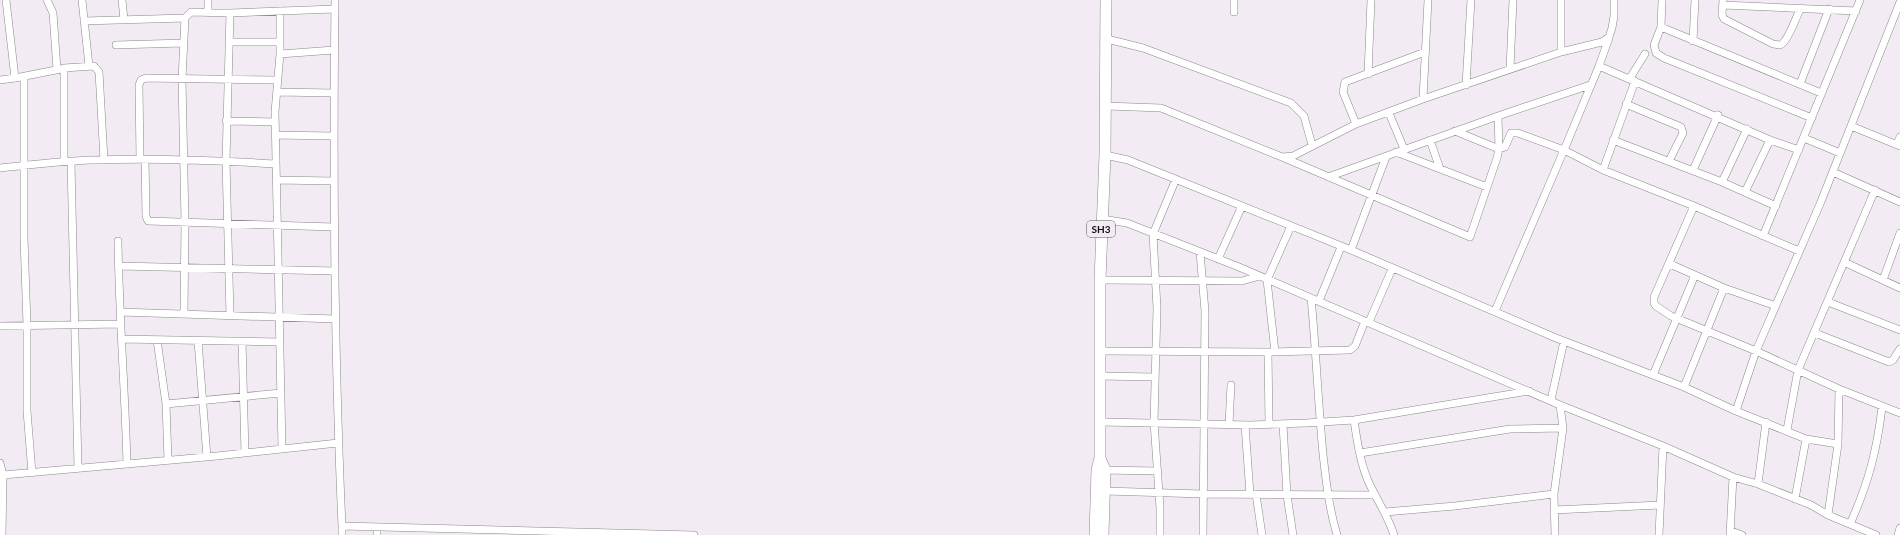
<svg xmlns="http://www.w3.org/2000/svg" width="1900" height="535" font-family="Lato,sans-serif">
	<rect width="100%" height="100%" fill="#f3ebf4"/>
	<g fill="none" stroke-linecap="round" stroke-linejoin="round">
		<g stroke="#8d868e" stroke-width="8">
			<path id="minor" d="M6 0 15 78
				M47 0 53 13 57 70
				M82 0 89 66
				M122 0 124 20
				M208 0V13
				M335 0C333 175 334 351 342 526L694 535
				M1662 0 1661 27 1654 45 1656 53 1664 58 1812 118
				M1723 0 1722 15 1724 19 1773 44C1776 44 1778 45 1780 45 1787 43 1797 16 1800 9
				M1723 5 1856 11
				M280 11V54L275 112 282 449
				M1234 12V0
				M84 21 185 18
				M1661 27 1821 93
				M1107 39 1143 48 1291 103 1304 116 1312 145
				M1693 41 1695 0
				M229 42H280
				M116 45 184 43
				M1561 52V0
				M280 54 334 50
				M1599 66 1770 140 1799 150
				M1510 69 1513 0
				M1368 74 1371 0
				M24 77V238L27 325V411L32 473
				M1630 78 1645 54
				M0 80 15 78 61 69
				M1800 84 1829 9
				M1466 85 1471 0
				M277 92 334 93
				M1423 99 1428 0
				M1626 104 1681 127 1683 133 1669 161
				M1106 106 1161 108 1282 157 1293 156 1356 124 1423 99 1561 52 1602 42 1609 37 1612 28 1614 16V0
				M1389 113 1404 149
				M226 121 275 122
				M1356 124 1343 92 1345 82 1425 52
				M1851 126 1900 146
				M1455 131 1499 149 1505 147 1511 133H1518L1564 150 1603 170 1694 206 1799 251
				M275 135 334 136
				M1804 138 1840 153
				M1430 140 1440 169
				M1613 140 1722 182 1776 206
				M1897 144 1900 137
				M1396 152 1487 187
				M1105 155 1128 160 1351 250 1556 338 1684 387 1736 411 1806 439 1838 444
				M1282 157 1470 237 1497 158 1499 149 1498 116
				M140 159 139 85 141 80 146 78 278 80
				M145 159 146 216 148 221 334 227
				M64 162V68L94 66 99 72 104 160
				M71 162 78 468
				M0 168C30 165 61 161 91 160 153 158 214 160 276 164
				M1603 170 1635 81
				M1693 170 1718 115
				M1833 172 1900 202
				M1328 177 1498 116 1590 85
				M276 180 334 181
				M1722 182 1747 129
				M1745 192 1770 140
				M1694 206 1654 297V303L1656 306 1671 316 1756 351 1839 389 1900 413
				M1102 219 1127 223 1239 267 1560 405 1663 446 1733 477 1758 484 1811 505 1828 515 1876 535
				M1763 236 1860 0
				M118 241C119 315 125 389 127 464
				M1351 250 1386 157
				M1200 252 1205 311 1203 535
				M1218 259 1242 206
				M1844 262 1900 288
				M1670 264 1724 288 1776 306
				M119 266 335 271
				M1100 280 1242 281 1260 276
				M1883 280 1900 233
				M1311 298C1316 349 1318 402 1323 454 1326 481 1329 508 1337 535
				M1319 301 1341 247
				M1828 302 1900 330
				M1495 311 1564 150 1599 66 1609 38
				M120 312 335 319
				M184 314 185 222 182 79 185 18 191 12 230 13 335 9
				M230 315 226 161 230 13
				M1369 322 1392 269
				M0 326 120 324
				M1815 333 1889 362 1893 360 1900 349
				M121 339 280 342
				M157 340 166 404 168 460
				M198 341 207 457
				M242 341 245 453
				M1099 351 1268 352 1350 350 1355 346 1365 321
				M1268 352 1269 425
				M1275 352 1267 280 1291 226
				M1653 375 1695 275
				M1099 376 1155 377
				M1684 387 1724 288
				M1551 400 1564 341
				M166 404 281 393
				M1736 411 1756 351 1820 204 1900 2
				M1354 420C1357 440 1360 463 1369 483 1377 500 1388 516 1394 535
				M1100 422 1250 425 1306 423 1354 420 1529 391
				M1229 424 1231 385
				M1283 424 1287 495 1293 535
				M1245 425 1250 494
				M1787 430 1798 370 1875 190
				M1360 453 1510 429 1563 428
				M0 463 3 475
				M1101 470 1158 471
				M1758 484 1766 422
				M1105 491 1203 494 1375 495
				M1256 494 1262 535
				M1795 499 1806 439
				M1554 510 1660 505
				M1385 512 1455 506 1554 494
				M1828 515 1838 444 1839 389
				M1850 524C1868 484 1877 451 1882 407
				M377 527V535
				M1731 531 1742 535
				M2 535 3 475 217 456 338 443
				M342 535V526
				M1160 535V508L1154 422 1157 308 1153 234 1176 179
				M1555 535 1554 494 1563 428 1560 405
				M1659 535 1663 446
				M1730 535 1733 477
				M1898 535 1900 528"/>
		</g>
		<g stroke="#8d868e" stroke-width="12">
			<path id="primary" d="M1100 458 1105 470 1103 534
				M1095 535 1097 470 1100 458V280L1105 155 1106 0"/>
		</g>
		<use href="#minor" stroke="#fff" stroke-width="7"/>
		<use href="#primary" stroke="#fff" stroke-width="11"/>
	</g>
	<g text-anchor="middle" stroke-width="3.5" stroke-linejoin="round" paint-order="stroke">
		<rect fill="#f3ebf4" stroke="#575257" stroke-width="1" x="1087" y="221" width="28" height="16" rx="3"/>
		<g font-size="10" font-weight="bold" fill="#141114">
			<text x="1101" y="233">SH3</text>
		</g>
	</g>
</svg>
